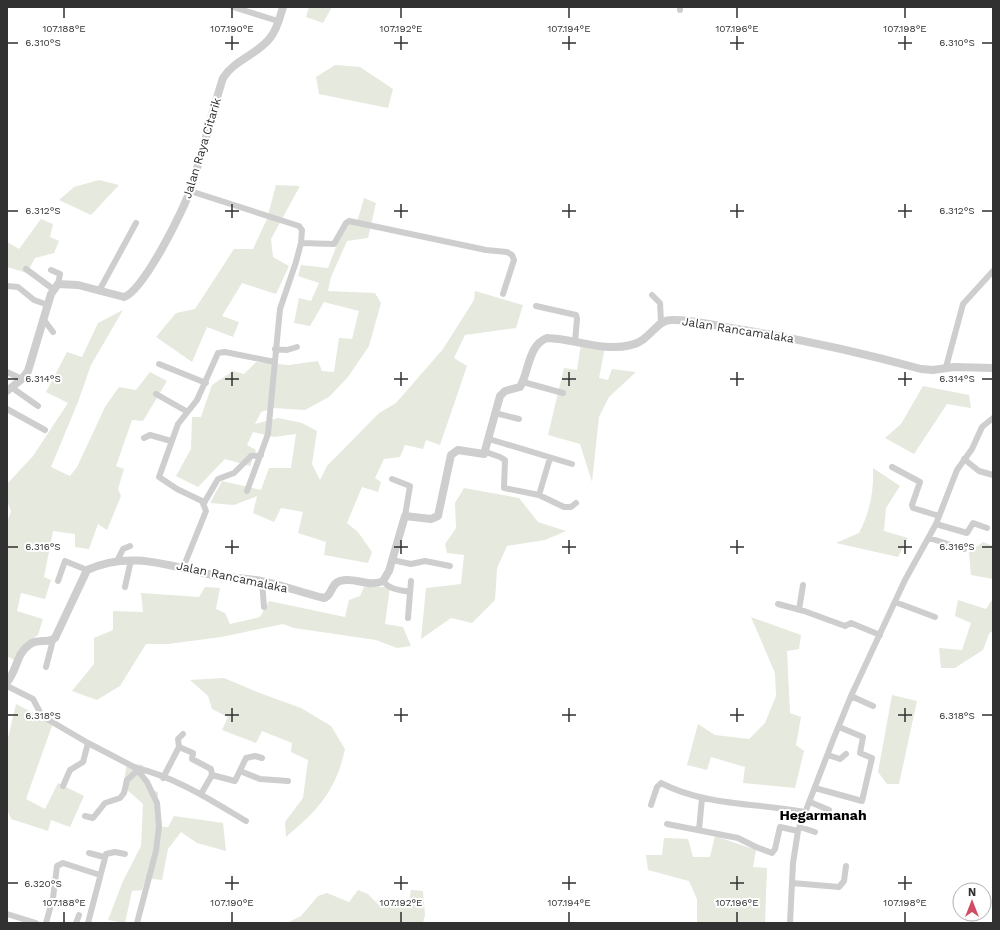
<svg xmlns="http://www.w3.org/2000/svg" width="1000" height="930" font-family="'Work Sans',sans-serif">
	<rect width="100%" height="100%" fill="#fff"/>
	<path fill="#e5e9de" d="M309 7H332L323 23 306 17Z
		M335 65 360 67 393 89 388 108 319 94 316 77Z
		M99 180 119 185 91 215 59 200 74 187Z
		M276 185 300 186 271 239 273 257 289 266 276 294 242 283 222 316 239 322 233 337 207 327 192 362 156 337 176 313 195 309 234 249H253L267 219Z
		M364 198 376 203 368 238 347 241 331 277 328 291 375 293 381 303 369 346 348 377 329 397 305 410 273 408 261 412 255 424 278 418 302 423 317 431 312 464 320 480 327 466 379 413 396 403 443 349 474 300 475 291 523 305 516 328 465 335 454 358 467 366 440 445 426 440 423 449 405 445 400 457 384 459 375 478 381 482 378 492 362 487 347 523 358 532 372 552 368 563 324 555 326 542 298 533 303 512 281 508 274 522 253 513 257 496 234 505 210 503 222 481 261 490 269 468H291L296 434 274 437 253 432 247 445 256 450 250 466 225 459 198 487 176 476 191 449 192 417H201L212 385 233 371 244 374 256 362 289 365 318 361 322 371 334 372 339 338 352 339 359 311 324 302 310 326 294 323 299 298 311 301 319 283 298 276 301 265 328 268 344 226 357 222Z
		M41 219 53 224 50 237 59 241 54 253 35 258 27 273 7 267V242L19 249Z
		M123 310 91 365 78 402 51 467 70 476 77 467 105 407 119 387 136 390 150 372 167 381 143 421 132 420 116 466 124 469 118 489 121 496 107 530 98 524 89 549 75 547V534L53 531 44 577 51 580 45 599 21 593 17 611 43 619 38 635 25 644 14 660 7 656V523L11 511 7 501V484L33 456 68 403 46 392 67 352 82 357 98 323Z
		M581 344 605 347 599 378 608 380 612 369 636 372 609 397 599 417 592 482 580 444 548 435 564 368 577 370Z
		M923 386 969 395 971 408 947 404 914 454 885 438 901 424Z
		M873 468 900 486 886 508 884 531 908 538 898 557 836 543 859 533C870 512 874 491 873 468Z
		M464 488 519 498 538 522 566 531 545 540 507 546 497 568 495 600 472 623 451 618 421 639 426 588 461 584 464 555 447 553 445 544 456 528 455 503Z
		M983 542 993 546V579L971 575 969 552Z
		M205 587 220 588 216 609 225 613 230 624 260 617 269 601 345 617 349 600 360 596 364 587H390L385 624 403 627 411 646 397 648 376 640 294 628 283 624 221 637 168 644H146L120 686 97 700 72 691 94 664V638L113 630V611L143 612 141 593 199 597Z
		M958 600 986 609 991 601H993V630L989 634 983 650 955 668H941L939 648 962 650 971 623 955 616Z
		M751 617 801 635 799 649 787 651 790 713 801 717 796 745 804 751 795 788 743 783 745 767 711 757 707 770 687 765 698 724 715 735 749 739 765 723 776 696 775 673Z
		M224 678 257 692 301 708 331 726 345 749C336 791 318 810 286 837L285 822 303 798 308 760 291 752 292 743 262 731 256 743 222 730 228 717 212 709 208 696 190 680Z
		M892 695 917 701 899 784H887L878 772Z
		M16 704 53 723 26 799 45 809 58 783 84 796 70 827 51 820 48 831 11 819 7 809V742Z
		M127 763 143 765 147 788 158 792 157 827H168L174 816 223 823 226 851 197 843 181 832 168 849 162 880 146 878 142 890 132 891 125 923 108 920 123 881 141 846 143 804 123 786Z
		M715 836 756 850 753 867 767 868 765 923H697V899L689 881 648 870 646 855H662L664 838 688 839 693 857H710Z
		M358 890 368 894 379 905 400 907 409 901 411 890 423 891 425 915 423 923H287L301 916 318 896 327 893 349 902Z"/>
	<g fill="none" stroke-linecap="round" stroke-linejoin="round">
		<path stroke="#cecece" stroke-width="6" d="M233 7 278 21
			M680 10V7
			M190 191 299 226 302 230 301 243 296 262 280 309 268 434 247 491
			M301 243 334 244 346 223 349 221 486 250 507 252 512 255 514 260 503 294
			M26 269 53 289
			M51 270 60 274 58 284
			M7 286 18 287 34 300 48 305
			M99 291 136 223
			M652 295 660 303 661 322
			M536 306 576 315 577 319 575 342
			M44 320 53 332
			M275 349 287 350 297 347
			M159 364 206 383
			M946 367 963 304 993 271
			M7 372 22 379
			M523 382 563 393
			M11 387 38 406
			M156 394 186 411
			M7 409 45 430
			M495 413 519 419
			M144 438 150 435 171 441
			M489 439 572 464
			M486 452 500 457 505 460 504 488 539 495 564 507H571L576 503
			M964 459 979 471 993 475
			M892 467 920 482 912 505 913 508 939 516
			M392 479 410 486 405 516
			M539 495 550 458
			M204 503 218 479 234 473 251 456 261 455
			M936 524 967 533 973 523 987 528
			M929 538 964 549
			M392 560 411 564 425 561 450 566
			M117 561 123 549 130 546
			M183 568 206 511 202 501 177 489 159 477 178 424 197 400 218 353 225 352 275 362
			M58 581 65 561 87 570
			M262 581 264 607
			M383 581C390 590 400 590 410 592
			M125 587 131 560
			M895 602 935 617
			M778 604 804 611 845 626 851 623 880 635
			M799 610 803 585
			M408 618 411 581
			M46 667 53 640
			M7 686 33 699 42 716 88 743 136 768 147 782 157 803 159 826 156 851 137 923
			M851 696 873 706
			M179 747 193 753 192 759 211 769 212 775
			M828 755 840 759 846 754
			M136 768C176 777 212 801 246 821
			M240 771 260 779 288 781
			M163 778 179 747 178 739 183 734
			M63 786 70 770 83 762 88 743
			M815 788 862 801 872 758 860 753 863 737 839 727
			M201 794 212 775 235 781 246 758 255 756 262 758
			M810 802 829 810
			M651 805 657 787 661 783C705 806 757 803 805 812
			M85 816 93 818 105 803 120 798 124 793 127 780 137 771
			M667 824 738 838 756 847 772 853 775 849 780 827 798 831
			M800 827 815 832
			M699 830 702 798
			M89 853 104 857
			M792 883 839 887 844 881 846 866
			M7 914 36 923
			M46 923 53 898 57 866 63 863 100 875
			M76 923 79 915
			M88 923 106 854 115 852 125 854
			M790 923 793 863 798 831 833 740 851 696 905 580 936 524 957 470 972 449 982 427 993 418"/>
		<path stroke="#cecece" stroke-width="8" d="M7 391 22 379 28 371 51 294 58 284 78 285 124 297C143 291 184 210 190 190 203 153 211 115 223 78 234 60 257 55 270 38 277 30 280 17 283 7
			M7 682C17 671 16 654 29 645 37 638 48 644 55 638L87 570C131 550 168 566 213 575 229 578 245 578 261 581 282 585 303 593 324 598 332 596 331 583 340 581 354 576 368 588 383 581L389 571 405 516 431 519 438 516 451 455 458 450 484 454 500 396 505 391 520 387C529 372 528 345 547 338 576 339 603 352 631 345 650 341 656 320 671 320 691 319 711 325 731 328 795 338 859 352 921 369L933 370 954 367 993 368"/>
	</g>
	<path fill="none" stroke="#313131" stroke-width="1.5" d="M64 8V18M232 8V18M401 8V18M569 8V18M737 8V18M905 8V18M232 36V50M401 36V50M569 36V50M737 36V50M905 36V50M8 43H18M225 43H239M394 43H408M562 43H576M730 43H744M898 43H912M982 43H992M232 204V218M401 204V218M569 204V218M737 204V218M905 204V218M8 211H18M225 211H239M394 211H408M562 211H576M730 211H744M898 211H912M982 211H992M232 372V386M401 372V386M569 372V386M737 372V386M905 372V386M8 379H18M225 379H239M394 379H408M562 379H576M730 379H744M898 379H912M982 379H992M232 540V554M401 540V554M569 540V554M737 540V554M905 540V554M8 547H18M225 547H239M394 547H408M562 547H576M730 547H744M898 547H912M982 547H992M232 708V722M401 708V722M569 708V722M737 708V722M905 708V722M8 715H18M225 715H239M394 715H408M562 715H576M730 715H744M898 715H912M982 715H992M232 876V890M401 876V890M569 876V890M737 876V890M905 876V890M8 883H18M225 883H239M394 883H408M562 883H576M730 883H744M898 883H912M64 912V922M232 912V922M401 912V922M569 912V922M737 912V922M905 912V922"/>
	<g text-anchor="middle" stroke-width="4" stroke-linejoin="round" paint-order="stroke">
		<g font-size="12" fill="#313131" stroke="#fff">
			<text transform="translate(202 148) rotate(-73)" y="4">Jalan Raya Citarik</text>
			<text transform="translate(738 330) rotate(9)" y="4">Jalan Rancamalaka</text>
			<text transform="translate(232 577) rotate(12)" y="4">Jalan Rancamalaka</text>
		</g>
		<g font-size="14" font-weight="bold" fill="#000" stroke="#fff">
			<text x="823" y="820">Hegarmanah</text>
		</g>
	</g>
	<g font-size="10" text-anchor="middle" fill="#313131" stroke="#fff" stroke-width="4" stroke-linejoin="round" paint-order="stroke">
		<text x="64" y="32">107.188°E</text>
		<text x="232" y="32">107.190°E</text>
		<text x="401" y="32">107.192°E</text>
		<text x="569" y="32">107.194°E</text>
		<text x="737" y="32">107.196°E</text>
		<text x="905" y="32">107.198°E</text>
		<text x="43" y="46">6.310°S</text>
		<text x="957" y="46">6.310°S</text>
		<text x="43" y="214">6.312°S</text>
		<text x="957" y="214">6.312°S</text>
		<text x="43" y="382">6.314°S</text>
		<text x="957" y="382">6.314°S</text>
		<text x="43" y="550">6.316°S</text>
		<text x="957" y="550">6.316°S</text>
		<text x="43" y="719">6.318°S</text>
		<text x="957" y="719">6.318°S</text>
		<text x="43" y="887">6.320°S</text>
		<text x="64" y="906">107.188°E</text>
		<text x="232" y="906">107.190°E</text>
		<text x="401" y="906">107.192°E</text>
		<text x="569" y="906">107.194°E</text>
		<text x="737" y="906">107.196°E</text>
		<text x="905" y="906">107.198°E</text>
	</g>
	<rect width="1000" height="930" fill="none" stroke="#313131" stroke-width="16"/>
	<g transform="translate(972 902)"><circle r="19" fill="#ffffff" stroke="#adadad"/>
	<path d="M0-3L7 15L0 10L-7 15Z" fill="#d04b63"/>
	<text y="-6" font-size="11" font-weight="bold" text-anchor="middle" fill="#313131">N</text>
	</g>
</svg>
